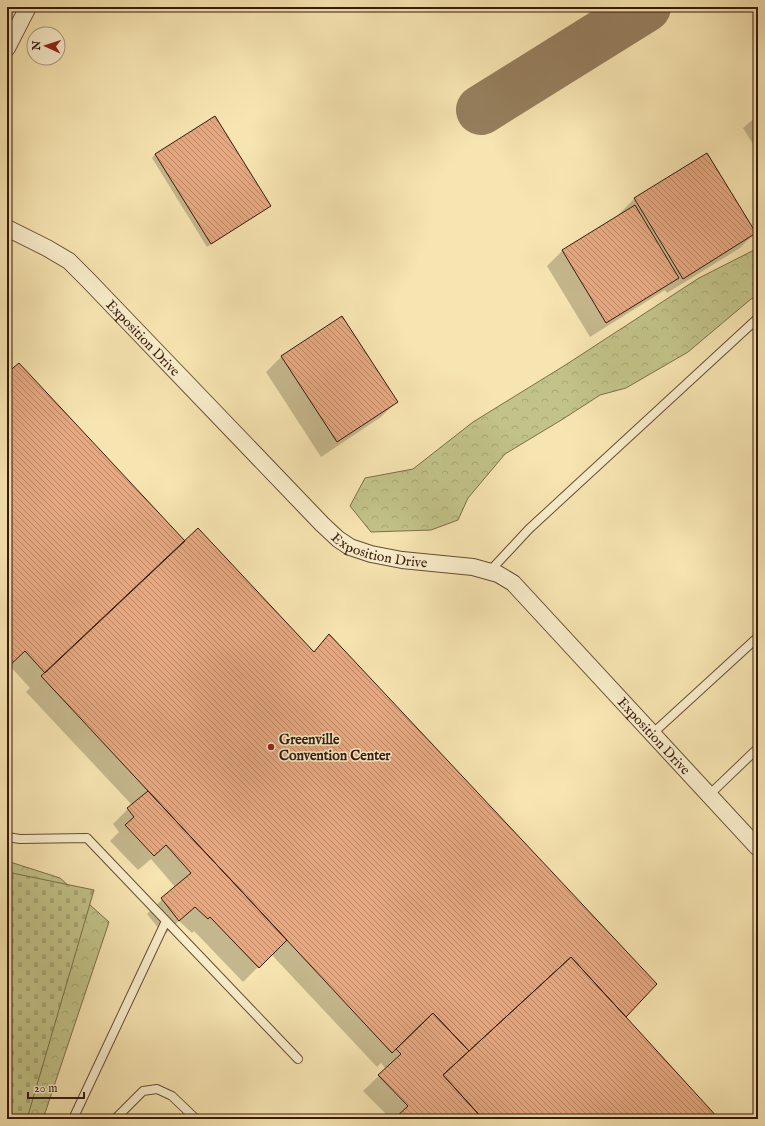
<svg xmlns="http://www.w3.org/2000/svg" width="765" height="1126" font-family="'IM FELL English',serif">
	<defs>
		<pattern id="forest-crowns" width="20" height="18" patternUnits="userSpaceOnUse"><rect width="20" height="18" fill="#c2c388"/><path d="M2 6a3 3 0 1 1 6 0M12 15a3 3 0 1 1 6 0" fill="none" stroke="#a7a774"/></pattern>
		<pattern id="cemetery-stones" width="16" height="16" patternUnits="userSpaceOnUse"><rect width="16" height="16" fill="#c2c388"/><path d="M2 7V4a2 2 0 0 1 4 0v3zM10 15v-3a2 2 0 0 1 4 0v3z" fill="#a7a774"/></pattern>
		<pattern id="building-back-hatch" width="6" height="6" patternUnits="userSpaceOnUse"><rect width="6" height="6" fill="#e7a880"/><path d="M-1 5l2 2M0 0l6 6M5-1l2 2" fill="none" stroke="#bc8867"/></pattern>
	</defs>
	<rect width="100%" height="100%" fill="#f7e5b1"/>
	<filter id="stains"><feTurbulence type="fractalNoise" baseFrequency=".005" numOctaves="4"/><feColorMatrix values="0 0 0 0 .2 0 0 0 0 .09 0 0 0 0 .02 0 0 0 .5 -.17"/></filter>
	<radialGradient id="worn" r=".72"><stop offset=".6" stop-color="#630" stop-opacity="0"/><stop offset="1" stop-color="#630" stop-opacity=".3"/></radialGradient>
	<path fill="url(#forest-crowns)" stroke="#7c6e49" d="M758 248V296L751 299 688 352 626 388 600 395 563 419 505 454 468 498 458 520 431 530 371 532 350 506 365 478 413 469 473 422 567 364 699 278Z
		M7 861 60 878 109 922 43 1119H7Z"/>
	<path fill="url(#cemetery-stones)" stroke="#7c6e49" d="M7 872 94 890 27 1119H7Z"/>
	<path fill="#0003" d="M758 115V152L743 128Z
		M215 117 270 206 266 209 207 247 152 158 155 154Z
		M706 155 755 233 740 248 667 293 665 290 590 337 547 266 562 251 620 215 619 214 634 199Z
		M341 318 396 402 381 417 321 457 266 372 281 357Z
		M7 375 185 542 313 652 329 636 625 1017 718 1119H391L363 1091 386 1069 381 1063 377 1067 271 954 243 982 194 931 192 933 179 921 164 935 147 914 175 887 151 859 138 870 110 841 119 832 113 824 132 805 26 692 30 688 9 665 7 668Z"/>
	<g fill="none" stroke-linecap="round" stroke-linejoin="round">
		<path stroke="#967f5e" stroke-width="50" d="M481 110 646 7"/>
	</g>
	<path fill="url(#building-back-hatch)" stroke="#36190a" d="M758 114V123L754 116Z
		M215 116 271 206 211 244 155 154Z
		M707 153 756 233 683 279 634 198Z
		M635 205 679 278 606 323 562 250Z
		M342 316 398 402 337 442 281 356Z
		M19 363 185 541 45 673 25 651 7 668V373Z
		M198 528 314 652 329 634 657 984 626 1017 571 957 469 1051 433 1013 392 1053 41 676Z
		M148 791 287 940 259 968 210 917 208 919 195 907 179 921 161 898 191 873 166 845 154 856 125 825 134 817 127 808Z
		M571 957 626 1017 719 1119H483L443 1075Z
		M433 1013 469 1051 443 1075 483 1119H394L408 1106 378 1075 401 1054 396 1049Z"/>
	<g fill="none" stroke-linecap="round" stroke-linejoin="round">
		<g stroke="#664c34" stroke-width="10">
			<path id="lane" d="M489 572 529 529 758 318
				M652 734 758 637
				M709 795 758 748
				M7 837 20 839 87 838 298 1059
				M73 1119 166 921
				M115 1119 143 1091 157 1089 172 1096 196 1119"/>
		</g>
		<g stroke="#664c34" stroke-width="18">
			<g id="street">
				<path d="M7 48 28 7"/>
				<path id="s1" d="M7 228 47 248 69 261 88 280 322 524 338 539 350 547 371 554 402 560 473 567 498 574 513 583 758 848"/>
			</g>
		</g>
		<use href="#lane" stroke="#faeecc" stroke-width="8"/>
		<use href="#street" stroke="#faeecc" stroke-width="16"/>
	</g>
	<circle fill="#8f2418" stroke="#faeecc" stroke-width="1.5" cx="271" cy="747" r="4"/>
	<g text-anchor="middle" stroke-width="3" stroke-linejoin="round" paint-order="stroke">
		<g font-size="14" fill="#36190a" stroke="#faeecc">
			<text dy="5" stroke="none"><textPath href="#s1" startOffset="177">Exposition Drive</textPath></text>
			<text dy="5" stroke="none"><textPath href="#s1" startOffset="501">Exposition Drive</textPath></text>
			<text dy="5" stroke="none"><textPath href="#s1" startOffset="848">Exposition Drive</textPath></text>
		</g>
		<g font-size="14" font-weight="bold" fill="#36190a" stroke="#faeecc" text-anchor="start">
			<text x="279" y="744">Greenville<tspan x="279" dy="16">Convention Center</tspan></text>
		</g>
	</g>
	<rect width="765" height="1126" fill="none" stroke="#f7e5b1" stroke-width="24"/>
	<rect x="8" y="8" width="749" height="1110" fill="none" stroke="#36190a" stroke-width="2"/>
	<rect x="12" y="12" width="741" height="1102" fill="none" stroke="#36190a"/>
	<g transform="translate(46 46) rotate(273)"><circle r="19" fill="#faeecc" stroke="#ac997e"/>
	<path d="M0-3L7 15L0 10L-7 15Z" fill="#8f2418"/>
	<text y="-6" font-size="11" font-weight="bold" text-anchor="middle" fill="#36190a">N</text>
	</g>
	<path d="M28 1092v6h56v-6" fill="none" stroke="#36190a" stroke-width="2"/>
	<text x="34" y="1092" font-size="12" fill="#36190a" stroke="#faeecc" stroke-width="3" paint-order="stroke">20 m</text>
	<rect width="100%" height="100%" filter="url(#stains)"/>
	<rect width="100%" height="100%" fill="url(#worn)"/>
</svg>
